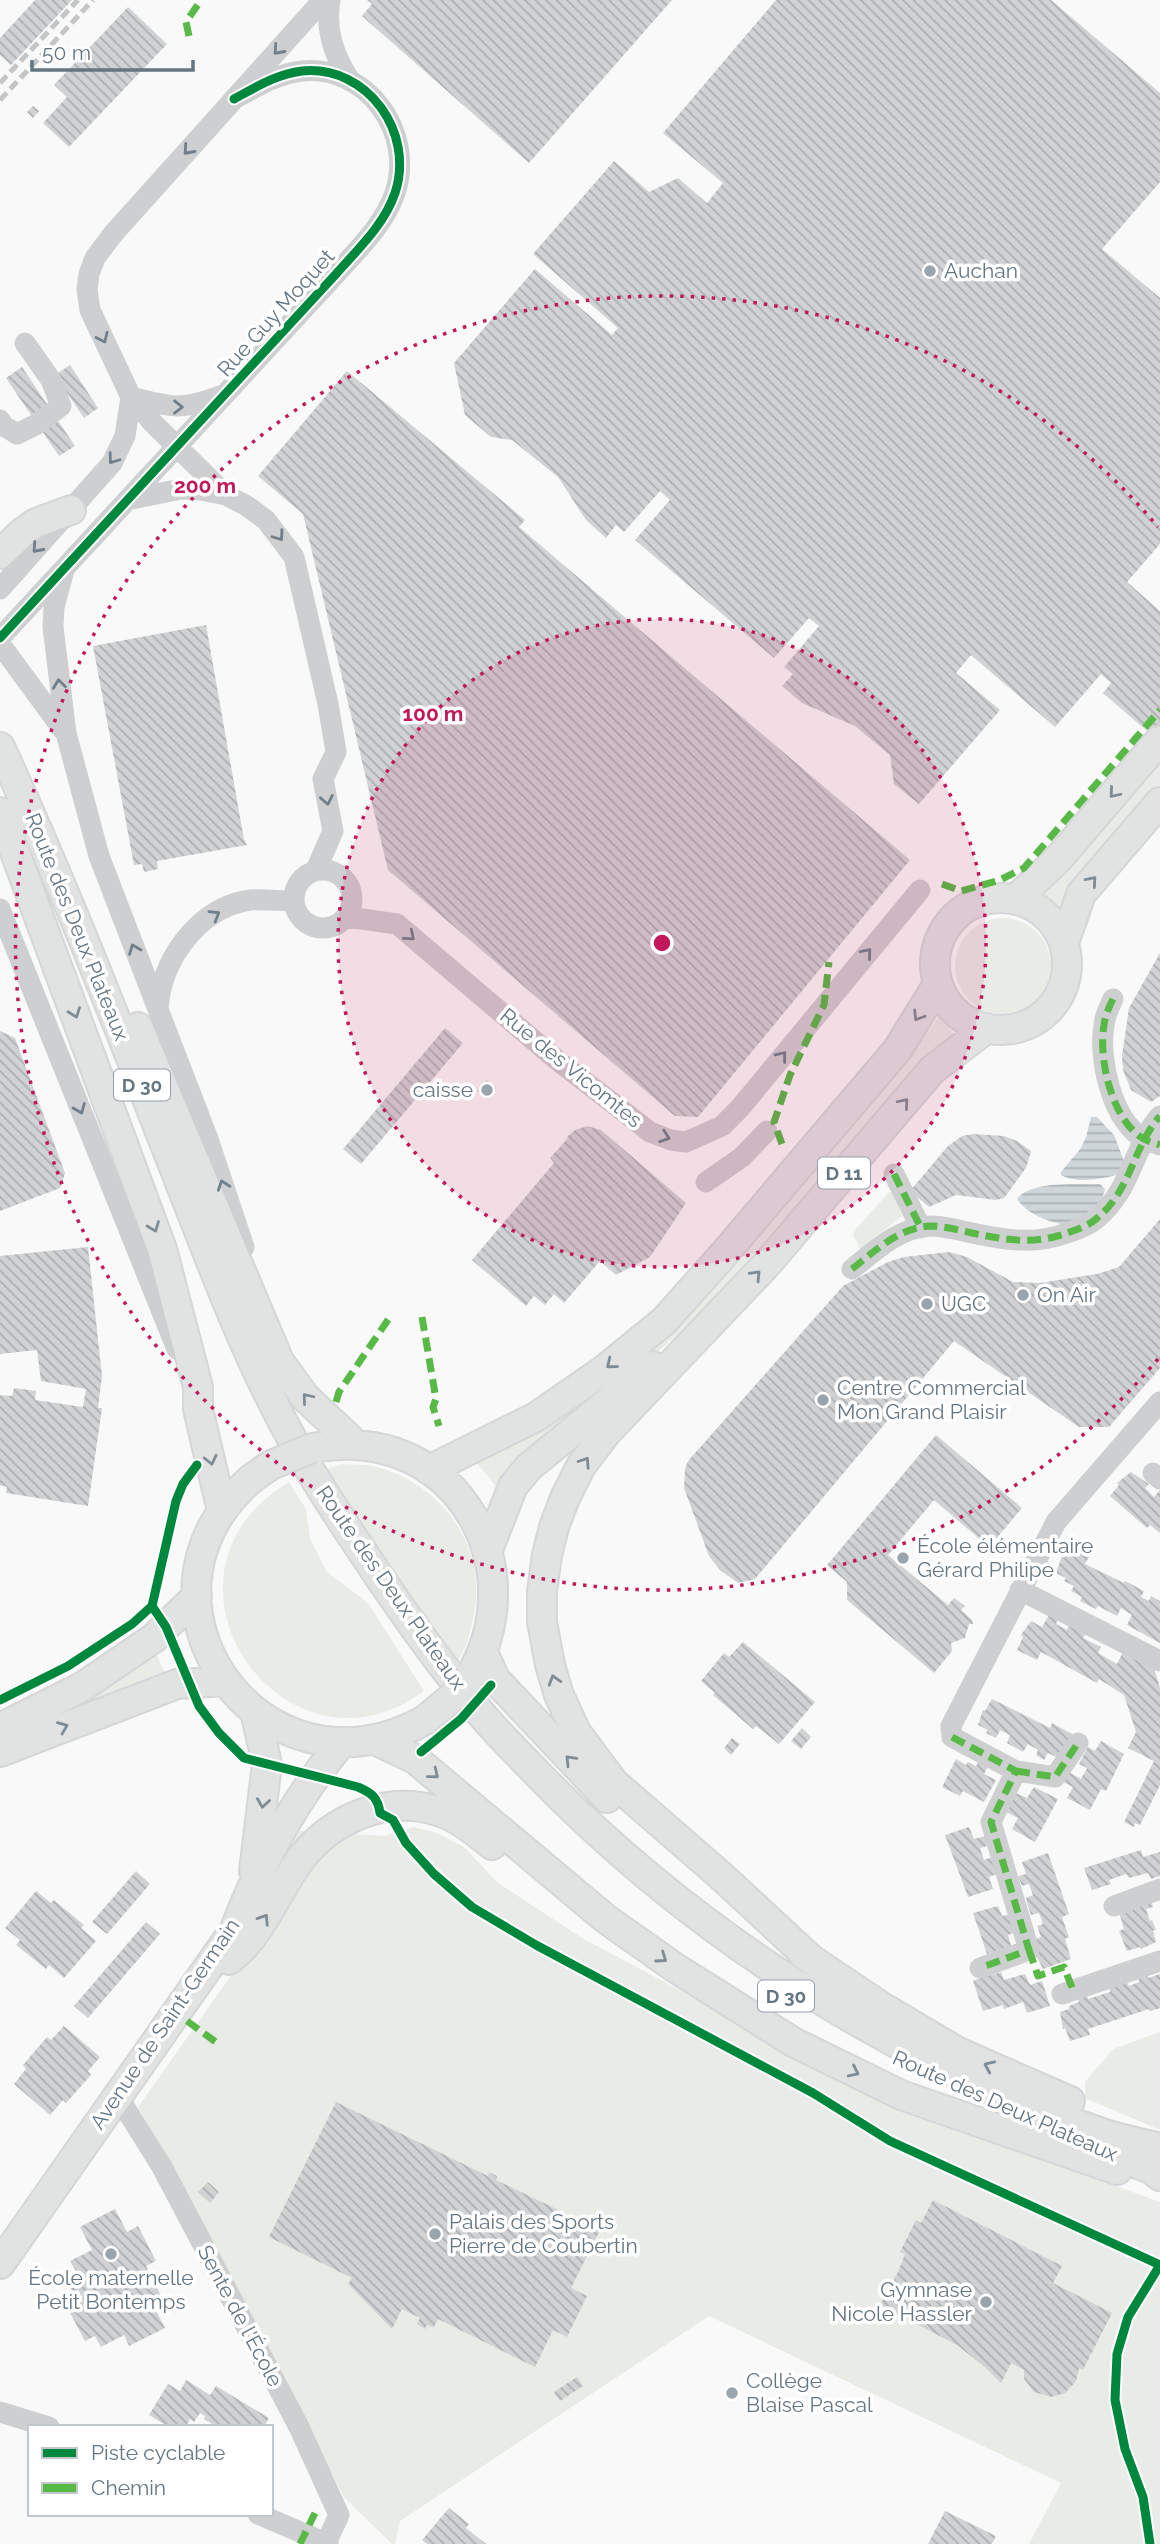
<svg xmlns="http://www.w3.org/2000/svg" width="1160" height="2544" font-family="Raleway,sans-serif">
	<defs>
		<pattern id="water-rules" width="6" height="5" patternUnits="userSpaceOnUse" patternTransform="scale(1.75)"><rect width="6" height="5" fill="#ced6d9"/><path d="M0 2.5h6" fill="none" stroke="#abb2b5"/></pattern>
		<pattern id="building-back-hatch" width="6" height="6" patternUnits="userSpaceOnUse" patternTransform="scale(1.75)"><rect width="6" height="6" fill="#d0d2d3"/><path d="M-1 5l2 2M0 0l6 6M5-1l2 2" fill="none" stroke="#acafb1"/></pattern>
	</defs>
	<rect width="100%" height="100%" fill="#f9f9f9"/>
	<path fill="#e8ebe6" d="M1160 755V787L1058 906 1042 893Z
		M955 966a48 48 0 1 1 96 0a48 48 0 1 1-96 0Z
		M938 1017 956 1035 773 1240 704 1312 498 1489 476 1462 571 1406 729 1265 918 1046Z
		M889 1192 893 1193 902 1216 860 1249 853 1235 855 1230Z
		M341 1464C351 1465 363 1464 373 1466 443 1483 489 1548 473 1619 469 1636 467 1649 456 1663L410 1605 325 1470Z
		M289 1482 306 1509 310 1539 327 1572 368 1603 424 1691C286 1794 132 1577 289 1482Z
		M154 1649 167 1677 0 1737Z
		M413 1827 438 1833 465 1848 498 1883 582 1938 899 2107 1160 2202V2544H1029L1061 2483 709 2316 400 2521 395 2544H392L344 2497 138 2107 250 1949 251 1933 286 1837 301 1831 385 1836Z
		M1160 2032V2130L1085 2098V2082L1113 2049Z"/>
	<path fill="url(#water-rules)" d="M1091 1117H1097L1114 1135 1124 1161 1120 1174C1103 1179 1076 1184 1061 1175V1172L1081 1148 1086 1137Z
		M1100 1184 1105 1189 1102 1200 1072 1226C1053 1223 1030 1217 1017 1199 1032 1180 1078 1185 1100 1184Z"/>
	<path fill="url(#building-back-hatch)" d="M35 0H72L11 65 0 55V38Z
		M367 0H672L529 163 362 16 372 4Z
		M776 0H1051L1160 93V182L1102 249 1160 298V544L1127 582 1160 611V742L1103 693 1111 683 1101 674 1055 727 971 655 956 673 1000 710 919 804 894 784 890 755 855 726 802 703 782 686 793 674 784 667 819 626 809 618 774 658 635 540 670 500 660 491 624 532 616 525 606 538 586 520 558 477 512 440 491 437 465 415 454 363 535 269 612 335 618 328 533 254 614 161 649 192 678 178 707 203 723 183 663 133Z
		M128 7 167 44 69 147 43 123 67 97 54 85Z
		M33 106 39 111 33 118 27 112Z
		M70 365 98 408 84 418 55 375Z
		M22 367 75 446 59 456 6 378Z
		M347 371 525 520 519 527 910 860 698 1117 675 1116 388 870 303 514 258 476Z
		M206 625 244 840 247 845 157 861 158 869 144 872 142 864 134 865 93 646Z
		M1160 953V1096L1151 1102 1131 1090 1123 1070 1122 1056 1129 1008Z
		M445 1028 463 1043 361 1164 343 1149Z
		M0 1031 15 1038 65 1173 60 1188 0 1211Z
		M487 1080 496 1088 487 1099 477 1091Z
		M587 1126 601 1130 686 1203 650 1257 616 1275 600 1261 564 1303 554 1294 545 1305 534 1296 526 1306 472 1260 554 1163 550 1158 568 1138 567 1137 575 1130Z
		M973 1134 1004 1136 1017 1141 1031 1151 1026 1168 1004 1198 996 1200 956 1195 929 1207 910 1191 948 1146 962 1136Z
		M1160 1219V1368L1109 1427H1079L954 1341 755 1579 738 1583 720 1570 709 1556 684 1488 685 1469 688 1461 843 1286 888 1262 904 1257 949 1252 967 1257 1013 1282 1040 1283 1097 1274 1119 1267Z
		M88 1247 102 1376 98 1408H102L88 1506 6 1493 7 1487 0 1485V1395L12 1396 14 1388 36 1391 35 1400 83 1407 86 1389 41 1381 37 1350 0 1354V1256Z
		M936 1435 1022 1508 989 1547 934 1500 888 1555 948 1605 954 1598 965 1606 961 1610 972 1620 973 1624H969L965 1638 951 1643 952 1651 934 1673 847 1600V1582L827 1565Z
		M1131 1472 1149 1484 1145 1488 1154 1497 1160 1490V1533L1150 1525 1147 1528 1110 1496 1119 1485 1117 1483Z
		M1071 1545 1090 1555 1085 1564 1124 1583 1125 1581 1144 1591 1141 1597 1149 1601 1151 1596 1160 1601V1643L1127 1625 1132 1615 1121 1608 1117 1616 1098 1606 1096 1609 1080 1601 1082 1597 1071 1591 1074 1586 1064 1581 1066 1578 1056 1573 1062 1556 1064 1558Z
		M1049 1615 1058 1620 1056 1624 1067 1630 1069 1625 1086 1633 1083 1638 1101 1647 1098 1653 1117 1664 1123 1652 1154 1668 1160 1688V1785L1140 1825 1135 1823 1134 1827 1124 1822 1154 1761 1128 1748 1136 1732 1124 1695 1099 1679 1097 1683 1041 1652 1037 1660 1017 1650 1023 1637 1021 1635 1031 1621 1042 1627Z
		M743 1642 815 1702 779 1744 756 1726 753 1729 713 1695 715 1693 701 1681 724 1653 729 1657Z
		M992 1699 1050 1728 1052 1723 1072 1734 1058 1758 1048 1753 1044 1760 1036 1755 1038 1750 1028 1744 1023 1752 1007 1743 1010 1735 1000 1730 996 1738 986 1733 988 1730 978 1725 983 1710 985 1711Z
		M802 1728 811 1737 801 1749 791 1741Z
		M732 1738 740 1744 731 1755 724 1748Z
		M1101 1741 1124 1754 1106 1791 1101 1789 1090 1810 1067 1798 1073 1787 1061 1781 1067 1771 1081 1779 1087 1768 1079 1764 1088 1747 1095 1751Z
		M956 1759 966 1765 968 1762 976 1766 980 1759 990 1763 984 1774 996 1780 984 1802 963 1791 960 1796 942 1787Z
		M1034 1787 1058 1799 1035 1842 1012 1829 1018 1818 1006 1812 1016 1793 1027 1798Z
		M969 1827 974 1839 985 1836 987 1846 980 1848 984 1860 992 1857 997 1874 989 1877 993 1889 968 1897 945 1835Z
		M1141 1850 1143 1857 1160 1852V1876L1151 1879 1148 1873 1129 1878 1126 1874 1109 1880 1111 1884 1092 1890 1084 1868Z
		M1048 1853 1069 1914 1062 1917 1069 1937 1065 1939 1071 1959 1043 1969 1033 1949V1940L1041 1937 1037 1926 1043 1924 1039 1913 1031 1915 1028 1906 1026 1898 1033 1895 1029 1884 1022 1886 1018 1876 1026 1874 1022 1862Z
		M136 1871 150 1884 107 1934 92 1922Z
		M36 1891 51 1903 54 1900 84 1925 81 1928 96 1941 64 1978 49 1965 46 1969 16 1945 20 1940 5 1928Z
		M1150 1898 1153 1907 1146 1909 1150 1921 1152 1920 1156 1930H1153L1156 1942 1141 1949 1140 1947 1127 1951 1119 1931 1124 1929 1118 1909Z
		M998 1906 1002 1916 1010 1914 1016 1932 1008 1935 1011 1946 987 1954 973 1913Z
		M146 1922 160 1934 88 2018 74 2006Z
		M1001 1972 1004 1980 1025 1974 1030 1985 1042 1981 1050 2006 1027 2013 1023 2002 1004 2009 1003 2005 983 2011 973 1981 991 1973 992 1975Z
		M1160 1974V2008L1150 2011 1149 2009 1088 2029 1090 2035 1070 2041 1065 2028 1063 2029 1060 2012 1069 2009V2006L1079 2002 1077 1995 1086 1992 1088 1999 1110 1992 1109 1984 1125 1979 1129 1986 1139 1982 1138 1978 1147 1975 1148 1978Z
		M64 2026 100 2057 88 2071 91 2075 66 2103 63 2100 50 2115 14 2084 26 2069 23 2065 47 2037 51 2040Z
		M336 2102 488 2176 489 2172 497 2176 496 2180 600 2230 571 2288 587 2296 567 2337 553 2330 535 2367 438 2319 434 2327 427 2325 425 2329 417 2324 420 2318 402 2309 392 2329 348 2284 352 2278 269 2237Z
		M208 2182 219 2192 210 2203 198 2192Z
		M933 2200 1062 2266 1053 2283 1112 2313 1083 2370 1079 2368 1076 2381 1065 2393 1051 2397 1034 2392 1024 2379V2370L1011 2363 1001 2383 986 2368 957 2345 880 2305 898 2272 905 2254 900 2252 916 2220 921 2223Z
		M115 2209 127 2232 138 2226 156 2261 146 2266 163 2300 153 2305 165 2328 129 2346 124 2335 101 2347 95 2336 85 2341 67 2307 77 2301 66 2279 77 2273 70 2261 92 2250 80 2227Z
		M577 2377 583 2386 560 2401 554 2392Z
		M186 2380 210 2395 216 2386 269 2418 264 2427H217L204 2419 205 2416 200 2413 194 2422 190 2419 186 2427H169L149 2415 168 2384 180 2391Z
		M449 2508 469 2524 466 2528 486 2544H427L422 2540Z
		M945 2511 996 2536 992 2544H928Z"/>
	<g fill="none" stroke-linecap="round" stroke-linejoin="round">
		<g stroke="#d5d6d7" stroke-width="32">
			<path id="major" d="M0 554 23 532 36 523 71 510
				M0 747C63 883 117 1023 172 1162 207 1251 240 1342 285 1426 307 1468 333 1508 360 1548 397 1604 435 1659 478 1710 494 1730 513 1748 530 1766 688 1931 889 2060 1105 2134 1123 2140 1142 2143 1160 2148
				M0 812 162 1249 198 1387V1409L222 1511
				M935 964a66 66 0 1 1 132 0a66 66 0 1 1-132 0Z
				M1015 900 1059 858 1159 741
				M1064 943 1081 894 1160 802
				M138 1027 279 1361 305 1397 356 1445
				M312 1448C326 1446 341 1444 355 1445 467 1451 525 1571 475 1667
				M429 1470 536 1417 604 1370 664 1321 724 1254 898 1049 938 984
				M251 1479C113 1600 260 1811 425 1720
				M488 1550 513 1486 529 1467 652 1366
				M483 1652 495 1679 607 1798
				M0 1728 82 1687 154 1638 197 1596
				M375 1740 415 1759 606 1919 674 1967 793 2042 901 2095 1117 2170
				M0 1752 177 1684 225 1681
				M254 1871 267 1764 255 1712
				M803 1954 882 2007 958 2052 1070 2101
				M229 1960C262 1935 276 1892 300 1860 332 1818 386 1795 438 1811 458 1817 476 1832 492 1845
				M816 1964 720 1875 614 1783 576 1732 559 1695 550 1665 542 1622V1591L547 1555 554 1527 565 1498 581 1466 606 1433 766 1265 932 1070 987 1028
				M1098 2148 1151 2169 1160 2176
				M0 2264 235 1929C260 1863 296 1798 341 1743"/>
		</g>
		<path stroke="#cecfd0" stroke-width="21" d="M330 0C325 29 333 54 349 79
			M131 397C171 407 180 411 220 396
			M0 420 4 426 17 434 37 424 61 406 51 380 25 343
			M226 495 152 422 131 397 90 310 87 290 89 274 95 258 113 234 323 0
			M127 500 181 489 201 490 226 495 247 506 266 520 294 557 328 704 336 752 323 779 333 831 316 870
			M64 570 54 607 53 627 66 733 99 856 208 1139 244 1247
			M0 589 112 463 125 436 131 397
			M0 638 336 274C358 249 384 225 395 193 415 133 368 65 302 71 277 74 256 87 234 99
			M0 644 64 731
			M294 899a29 29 0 1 1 58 0a29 29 0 1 1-58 0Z
			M0 909 177 1349
			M347 917 397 924 557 1060 650 1132 671 1140 686 1142 722 1126 740 1108 920 890
			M1113 999C1109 1007 1105 1016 1104 1025 1098 1059 1112 1121 1144 1139 1149 1142 1155 1143 1160 1145
			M158 1009C161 960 198 908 250 900 264 899 280 901 294 901
			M894 1174 921 1228
			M706 1182 742 1157 767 1131
			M852 1269C875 1251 898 1228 930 1226 944 1226 958 1230 972 1233 1004 1240 1035 1245 1067 1233 1076 1230 1088 1226 1096 1219 1132 1190 1132 1148 1160 1116
			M1153 1473 1160 1479
			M1020 1590 1160 1661
			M1016 1771 1055 1777 1078 1743
			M1114 1906 1160 1889
			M980 1968 1029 1950 991 1822 1016 1771 952 1737 951 1726 1056 1522 1160 1402
			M1062 1994 1160 1961
			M117 2095 162 2167 299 2427 339 2515 326 2543
			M0 2412 49 2427
			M258 2514 328 2544"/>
		<use href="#major" stroke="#e1e2e2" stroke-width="28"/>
		<path stroke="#c3c5c6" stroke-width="5" stroke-dasharray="10 5" stroke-linecap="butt" d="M0 83 78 0
			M0 100 93 0"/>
		<g stroke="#d5d6d7" stroke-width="32" stroke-linecap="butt">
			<path id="major-bridge" d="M251 1479 271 1465 312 1448
				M425 1720 456 1694 469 1678"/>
		</g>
		<use href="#major-bridge" stroke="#e1e2e2" stroke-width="28"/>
		<path stroke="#58b947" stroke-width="7" stroke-dasharray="14 7" stroke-linecap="butt" d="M189 36 186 22 201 0
			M942 884 961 891 1000 880 1024 868 1160 710
			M1113 999C1109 1007 1105 1016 1104 1025 1098 1059 1112 1121 1144 1139 1149 1142 1155 1143 1160 1145
			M782 1144 774 1122 790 1075 824 1005 829 962
			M894 1174 921 1228
			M852 1269C875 1251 898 1228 930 1226 944 1226 958 1230 972 1233 1004 1240 1035 1245 1067 1233 1076 1230 1088 1226 1096 1219 1132 1190 1132 1148 1160 1116
			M422 1317 436 1399 433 1407 439 1426
			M336 1402 339 1392 392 1314
			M952 1737 1016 1771 991 1822 1029 1950 980 1968
			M1016 1771 1055 1777 1078 1743
			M1029 1950 1038 1976 1064 1967 1073 1990
			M187 2021 220 2045
			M300 2544 315 2513"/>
		<g stroke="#fff" stroke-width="13">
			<path id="cycleway" d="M0 638 336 274C358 249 384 225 395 193 415 133 368 65 302 71 277 74 256 87 234 99
				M152 1606 166 1627 199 1706 219 1733 244 1758 358 1787C372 1793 378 1798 380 1813L393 1820 406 1843 434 1874 472 1907 536 1945 813 2093 890 2141 1160 2265
				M0 1700 68 1666 132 1624 152 1606 176 1501 183 1484 197 1465
				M421 1752 461 1719 491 1685
				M1150 2544 1143 2497 1125 2449 1115 2400 1117 2354 1128 2317 1160 2265"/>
		</g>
		<use href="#cycleway" stroke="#00873e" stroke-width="9"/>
	</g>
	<defs><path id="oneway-chevron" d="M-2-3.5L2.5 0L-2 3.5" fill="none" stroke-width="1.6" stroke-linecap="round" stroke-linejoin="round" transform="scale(1.75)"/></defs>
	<g stroke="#707f8b">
		<use href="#oneway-chevron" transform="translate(278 50) rotate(132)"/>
		<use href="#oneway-chevron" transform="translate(188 150) rotate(132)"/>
		<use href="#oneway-chevron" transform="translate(103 338) rotate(65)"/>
		<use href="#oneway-chevron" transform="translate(178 407) rotate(1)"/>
		<use href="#oneway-chevron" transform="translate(113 459) rotate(126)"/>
		<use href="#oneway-chevron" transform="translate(279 536) rotate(54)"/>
		<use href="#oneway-chevron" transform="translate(37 548) rotate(132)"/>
		<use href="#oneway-chevron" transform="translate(59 684) rotate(-97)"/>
		<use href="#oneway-chevron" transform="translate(327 800) rotate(79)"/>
		<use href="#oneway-chevron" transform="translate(215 915) rotate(-31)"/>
		<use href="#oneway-chevron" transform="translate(410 936) rotate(40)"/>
		<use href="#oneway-chevron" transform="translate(134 949) rotate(-111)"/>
		<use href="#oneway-chevron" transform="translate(867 953) rotate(-50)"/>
		<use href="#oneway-chevron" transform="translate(782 1056) rotate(-51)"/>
		<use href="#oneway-chevron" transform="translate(80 1109) rotate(68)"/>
		<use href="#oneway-chevron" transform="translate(665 1137) rotate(19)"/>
		<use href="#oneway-chevron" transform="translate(223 1185) rotate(-109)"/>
	</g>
	<g stroke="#7e8c96">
		<use href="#oneway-chevron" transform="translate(1114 793) rotate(130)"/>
		<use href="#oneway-chevron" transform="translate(1092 881) rotate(-49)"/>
		<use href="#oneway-chevron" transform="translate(75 1013) rotate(70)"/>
		<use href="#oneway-chevron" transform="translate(918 1016) rotate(122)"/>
		<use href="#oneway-chevron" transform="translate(904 1103) rotate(-50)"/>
		<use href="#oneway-chevron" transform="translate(154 1227) rotate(69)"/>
		<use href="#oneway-chevron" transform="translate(756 1275) rotate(-46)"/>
		<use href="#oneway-chevron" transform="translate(611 1364) rotate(141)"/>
		<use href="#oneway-chevron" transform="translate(307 1398) rotate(-130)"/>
		<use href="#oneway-chevron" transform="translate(211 1460) rotate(77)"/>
		<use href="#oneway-chevron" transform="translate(585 1462) rotate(-56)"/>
		<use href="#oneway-chevron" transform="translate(554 1680) rotate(-107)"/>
		<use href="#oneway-chevron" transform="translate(63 1727) rotate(-22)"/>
		<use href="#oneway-chevron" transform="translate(570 1760) rotate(-134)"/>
		<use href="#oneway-chevron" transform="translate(434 1774) rotate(39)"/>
		<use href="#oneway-chevron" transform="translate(263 1803) rotate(98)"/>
		<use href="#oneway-chevron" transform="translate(264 1919) rotate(-57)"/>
		<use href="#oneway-chevron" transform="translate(662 1958) rotate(35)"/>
		<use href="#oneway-chevron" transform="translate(989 2066) rotate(-156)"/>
		<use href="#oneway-chevron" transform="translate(854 2072) rotate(26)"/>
	</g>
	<circle cx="662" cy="943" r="324" fill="#c2185b" fill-opacity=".12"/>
	<g fill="none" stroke="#c2185b" stroke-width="3.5" stroke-dasharray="3.5 7">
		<circle cx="662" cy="943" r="324"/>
		<path d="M1158 1359A647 647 0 1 1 1158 527"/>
	</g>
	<g fill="#99a4ac" stroke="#fff" stroke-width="2.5">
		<circle cx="930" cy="271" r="7"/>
		<circle cx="487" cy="1090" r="7"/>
		<circle cx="1023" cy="1295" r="7"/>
		<circle cx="927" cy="1304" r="7"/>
		<circle cx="823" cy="1400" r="7"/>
		<circle cx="903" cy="1558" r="7"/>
		<circle cx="435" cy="2234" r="7"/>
		<circle cx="111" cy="2254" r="7"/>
		<circle cx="986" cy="2302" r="7"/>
		<circle cx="732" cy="2393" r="7"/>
	</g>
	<g text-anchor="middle" stroke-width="7" stroke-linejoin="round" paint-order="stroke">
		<g fill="#fff" stroke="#939fa8" stroke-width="2">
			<rect x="114" y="1069.5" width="56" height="31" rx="5"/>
			<rect x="818" y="1157.5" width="52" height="31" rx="5"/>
			<rect x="758" y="1980.5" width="56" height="31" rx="5"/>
		</g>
		<g font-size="19" font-weight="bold" fill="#657683">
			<text x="142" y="1092">D 30</text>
			<text x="844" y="1180">D 11</text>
			<text x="786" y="2003">D 30</text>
		</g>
		<g font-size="21" fill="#657683" stroke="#fff" text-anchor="start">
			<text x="944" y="278">Auchan</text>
			<text x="473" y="1097" text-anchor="end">caisse</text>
			<text x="1037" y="1302">On Air</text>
			<text x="941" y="1311">UGC</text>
			<text x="837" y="1395">Centre Commercial<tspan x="837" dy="24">Mon Grand Plaisir</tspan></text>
			<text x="917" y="1553">École élémentaire<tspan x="917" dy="24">Gérard Philipe</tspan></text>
			<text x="449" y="2229">Palais des Sports<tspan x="449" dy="24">Pierre de Coubertin</tspan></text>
			<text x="111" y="2285" text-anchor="middle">École maternelle<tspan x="111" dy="24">Petit Bontemps</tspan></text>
			<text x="972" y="2297" text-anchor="end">Gymnase<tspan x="972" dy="24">Nicole Hassler</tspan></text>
			<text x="746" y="2388">Collège<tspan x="746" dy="24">Blaise Pascal</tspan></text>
		</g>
		<g font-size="21" fill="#657683" stroke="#fff">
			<text transform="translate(276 313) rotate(-48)" y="7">Rue Guy Moquet</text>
			<text transform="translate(77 927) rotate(68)" y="7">Route des Deux Plateaux</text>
			<text transform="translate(571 1068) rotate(39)" y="7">Rue des Vicomtes</text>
			<text transform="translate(391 1588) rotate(55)" y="7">Route des Deux Plateaux</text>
			<text transform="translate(165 2024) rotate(-56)" y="7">Avenue de Saint-Germain</text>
			<text transform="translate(1005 2106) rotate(24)" y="7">Route des Deux Plateaux</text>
			<text transform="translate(240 2316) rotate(62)" y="7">Sente de l'École</text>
		</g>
	</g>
	<circle cx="662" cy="943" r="10" fill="#c2185b" stroke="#fff" stroke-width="3.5"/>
	<g font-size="21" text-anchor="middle" font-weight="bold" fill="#c2185b" stroke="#fff" stroke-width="7" stroke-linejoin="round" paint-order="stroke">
		<text x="205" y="493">200 m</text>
		<text x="433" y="721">100 m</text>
	</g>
	<rect x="28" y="2425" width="245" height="91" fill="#ffffff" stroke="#c1c8cd" stroke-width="2"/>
	<rect x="42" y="2448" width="35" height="10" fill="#00873e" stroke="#c1c8cd" stroke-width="2"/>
	<text x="91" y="2460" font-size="21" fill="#657683">Piste cyclable</text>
	<rect x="42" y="2483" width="35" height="10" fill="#58b947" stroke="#c1c8cd" stroke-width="2"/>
	<text x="91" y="2495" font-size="21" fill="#657683">Chemin</text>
	<path d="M32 60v10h161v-10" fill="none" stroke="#657683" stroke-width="3.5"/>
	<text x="42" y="60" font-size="21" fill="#657683" stroke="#ffffff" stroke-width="5" paint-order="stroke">50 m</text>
</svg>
